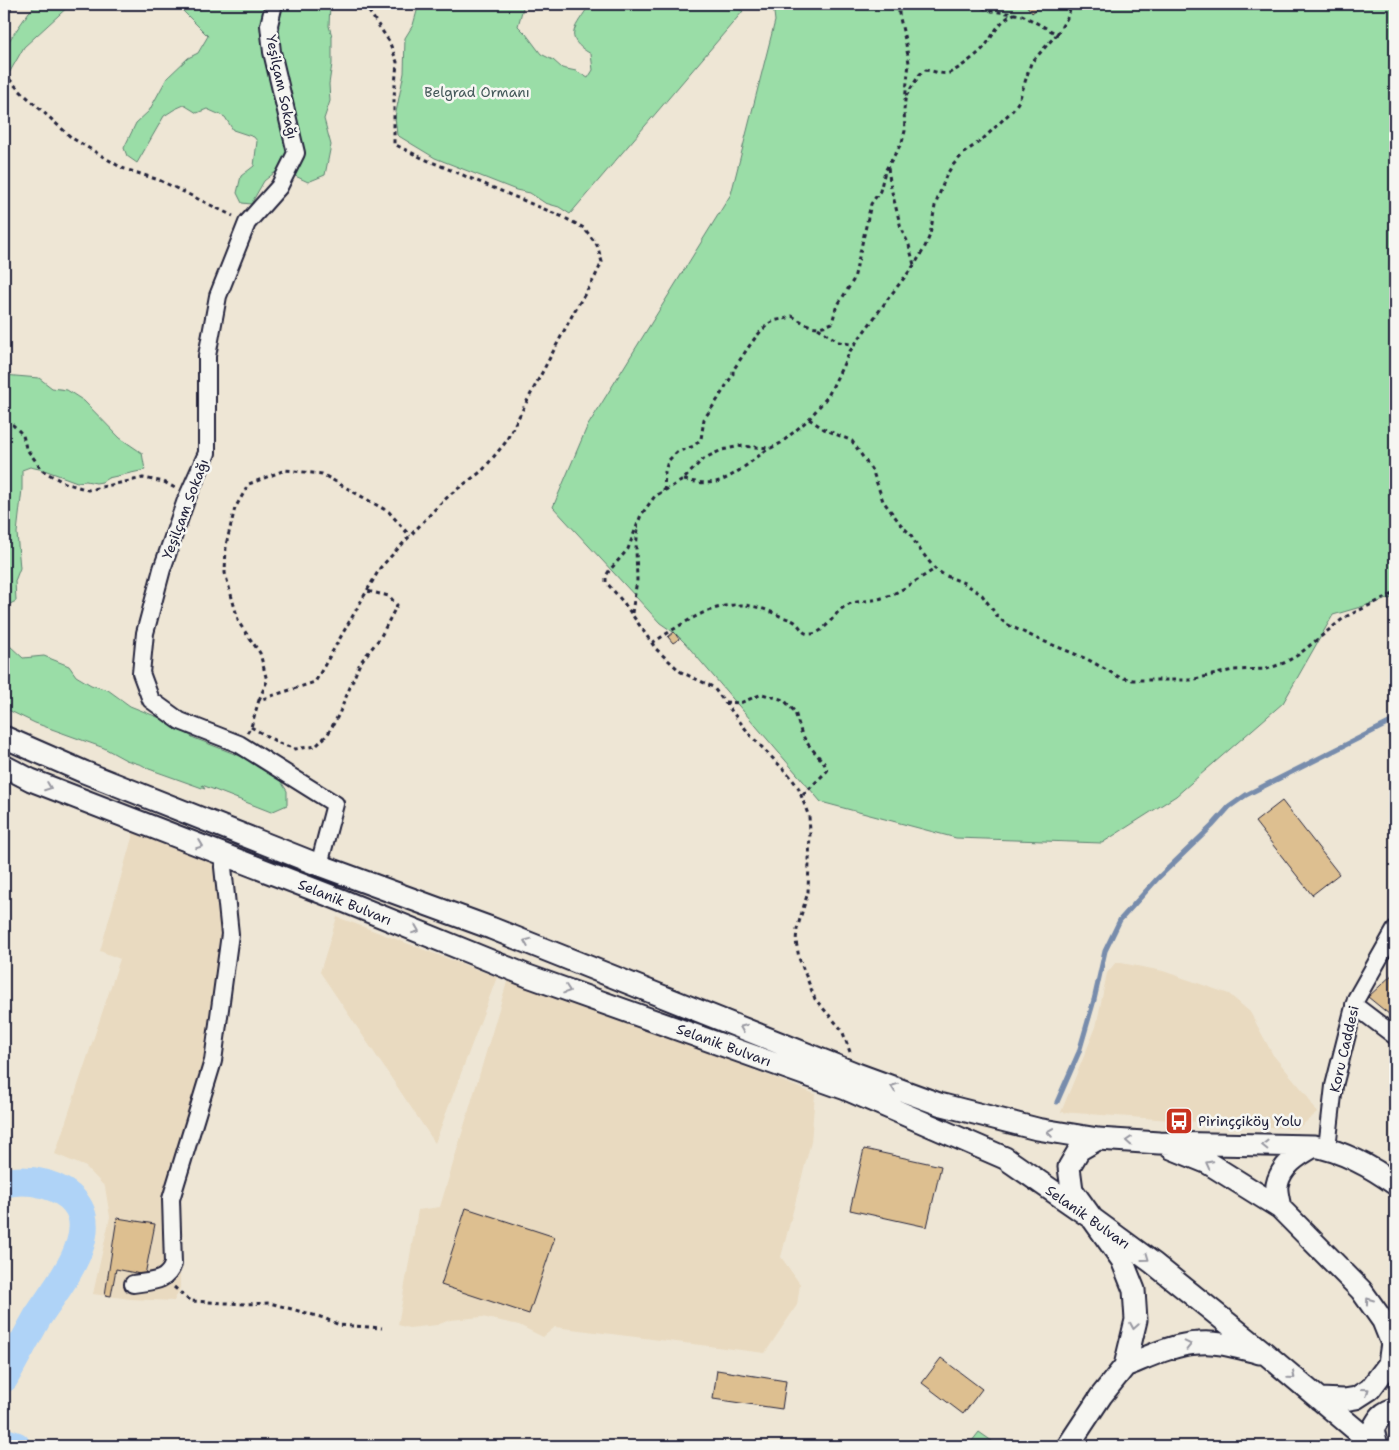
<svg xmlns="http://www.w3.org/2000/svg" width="1399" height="1450" font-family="'Shantell Sans',sans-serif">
	<rect width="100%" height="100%" fill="#eee6d5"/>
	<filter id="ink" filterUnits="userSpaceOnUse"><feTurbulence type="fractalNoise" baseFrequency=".02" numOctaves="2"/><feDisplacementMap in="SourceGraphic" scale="10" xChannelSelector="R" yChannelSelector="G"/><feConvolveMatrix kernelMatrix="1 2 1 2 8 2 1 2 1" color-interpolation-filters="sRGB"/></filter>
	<g filter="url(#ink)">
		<path fill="#e9dac0" d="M135 827 229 860 238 940 228 994 200 1091 187 1175 179 1204 180 1288 174 1301 130 1299 93 1294 110 1217 105 1187 86 1167 55 1154 120 959 100 951Z
			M337 917 497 977 435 1143 320 972Z
			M1116 962 1163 971 1229 994 1250 1012 1273 1055 1306 1094 1317 1113 1297 1129 1061 1112 1096 1027 1107 973Z
			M510 972 815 1094 811 1142 781 1257 800 1284 797 1305 765 1353 555 1327 543 1337 519 1325 482 1317 450 1320 437 1325 409 1328 398 1325 418 1210 440 1207Z"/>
		<path fill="#9adda7" stroke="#5e8071" d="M37 4H71L24 47 4 82V48L29 12Z
			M178 4H330L329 26 332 36V64L329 84 330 101 324 119 331 145 325 175 308 182 291 174 274 173 264 181 251 204 242 203 237 193 241 176 254 166 257 141 254 137 233 130 225 117 207 109 197 113 184 105 175 109 164 116 137 163 127 156 124 148 136 123 149 111 167 78 188 58 198 53 208 36 180 8Z
			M419 4H524L518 26 526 34 541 54 553 60 562 68 576 71 588 78 593 70 591 54C561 37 576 27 590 4H725L743 11 570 214 559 207 545 203 530 193 516 190 435 158 397 135 395 117 404 73 405 38 413 25Z
			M773 4H1395V597L1333 615 1283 703 1176 796 1102 843 956 838 821 802 685 643 676 634 660 623 553 507 587 427 731 194 775 21Z
			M4 375 39 378 52 388 67 390 84 401 120 438 142 453 145 470 108 478 102 482 96 483 86 481 77 482 44 470 30 467 22 470V489L17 533 20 568 15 581 16 601 4 607Z
			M4 643 10 646 23 658 44 656 69 666 76 676 91 685 108 690 130 706 160 718 194 738 250 760 259 768 266 769 280 780 287 791V805L271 812 202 785 205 789 149 769 142 765 126 760 104 748 35 723 4 708Z
			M979 1432 999 1446H968Z"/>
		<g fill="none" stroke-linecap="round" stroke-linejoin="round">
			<path stroke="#778cac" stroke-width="5" d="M1057 1102 1079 1052 1094 1000 1105 951 1120 920 1157 879 1212 826 1229 807 1246 795 1395 720"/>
			<path stroke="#afd3f7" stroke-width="29" d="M4 1183C24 1179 44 1181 63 1192 113 1223 57 1286 37 1318 26 1338 15 1358 4 1378
				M4 1442 16 1446"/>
		</g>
		<path fill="#ddbf90" stroke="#22223b" d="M1031 4H1035L1038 8 1032 13 1027 6Z
			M674 632 679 639 673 643 668 637Z
			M1282 801 1339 874 1312 895 1255 822Z
			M1395 972V1019L1368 997Z
			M864 1149 941 1166 927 1227 850 1210Z
			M466 1208 555 1237 529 1314 441 1285Z
			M117 1218 155 1224 145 1275 116 1269 111 1296 105 1295Z
			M941 1358 982 1389 963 1414 922 1383Z
			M717 1370 786 1381 782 1409 713 1399Z"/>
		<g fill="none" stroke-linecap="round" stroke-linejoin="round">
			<g stroke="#22223b" stroke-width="20">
				<path id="minor" d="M274 4 269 25 272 52 296 153 279 187 247 223 218 296 207 356V453L186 500 162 569 145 633 141 673 151 700 180 721 239 744 335 804 319 865
					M1354 1005 1395 1036
					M1327 1148 1334 1086 1356 999 1395 930
					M133 1284C150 1281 167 1283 173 1264L171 1199 213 1061 230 934 223 867 226 856"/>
			</g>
			<g stroke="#22223b" stroke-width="25">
				<path id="major" d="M4 737 84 772 319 865 491 928 857 1074 939 1104 1037 1129 1098 1139 1159 1143 1314 1146C1342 1151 1372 1167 1395 1184
					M4 766 31 780 341 900 528 976 846 1089 1005 1158 1093 1219 1153 1263 1266 1354 1375 1446
					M1171 1148 1208 1163 1280 1208 1361 1290 1383 1321 1395 1351
					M1280 1208C1279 1201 1276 1192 1277 1185 1281 1165 1298 1155 1314 1146
					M1125 1366C1148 1357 1173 1344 1199 1343 1219 1341 1240 1348 1260 1353
					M1319 1399 1344 1400 1356 1398 1370 1389 1389 1364 1392 1343
					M1068 1446 1101 1396 1125 1366 1136 1320 1134 1290 1122 1260 1072 1190 1069 1167 1079 1150 1098 1139
					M1377 1446 1373 1429C1378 1419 1383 1411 1395 1409"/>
			</g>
			<path stroke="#22223b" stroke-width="3" stroke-dasharray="4 4" stroke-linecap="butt" d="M4 18 14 4
				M1057 34 1067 18 1072 4
				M4 73 18 89 72 138 122 168 159 180 233 216
				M906 96 920 74 926 70C934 71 942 75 949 73 958 70 981 52 986 45 995 32 999 21 1014 14
				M888 168 891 188 901 228 909 245 914 265
				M818 328 839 342 856 345
				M809 419 824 429 852 441 873 472 883 501 902 526 911 535 917 546 935 569 944 575 964 583 982 595 998 617 1006 624 1038 639 1087 659 1119 677 1133 680H1191L1233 670 1267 669 1284 663 1298 655 1345 617 1395 593
				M4 424 13 425 23 435 26 448 43 471 65 483 88 490 143 478 164 482 177 489
				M684 480C694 482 705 484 716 482 734 478 754 458 770 448
				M664 491 665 472 668 461 677 452 694 446 701 439 704 419 718 399 733 374V370C744 355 755 334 770 323 778 318 786 320 792 316 808 325 813 331 832 323L836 308 854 279 871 204 880 191 885 171 902 142 905 131 904 110 909 63 906 44 899 14V4
				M632 613 637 580 636 548 638 528
				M652 643C695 616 727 590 778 615 783 618 792 619 796 623 801 627 802 634 810 634 825 634 833 614 845 606 855 600 870 602 882 598 902 592 918 579 935 569
				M259 700 267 681 260 653 239 623 225 573 226 545 235 508 249 484 285 470 322 474 389 512 410 536
				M725 702 740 703 762 694 784 700 795 712 801 732 807 743 824 763 827 771 801 797
				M251 727 279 743 295 749 316 746 328 734 339 714 360 663 380 638 397 605 389 596 367 591
				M247 733 251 727 259 700 315 682 380 568 437 507 452 493 482 471 505 443 575 310 594 279 602 262 597 245 584 228 563 217 422 158 394 144V97L397 62 389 41 364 4
				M850 1052 842 1030 815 999 799 958 796 941 797 929 808 892 810 831 809 817 798 787 789 775 751 736 713 687 681 672 656 649 624 603 606 582V576L609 571 628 549 641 515 655 496 683 480 701 461 709 456 722 450 740 446 771 448 781 443 809 419 828 396 850 351 890 296 915 264 924 249 930 235 935 206 946 176 952 166 965 152 982 140 1013 110 1019 101 1031 63 1057 34 1022 15 992 11 970 4
				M174 1287 190 1301 245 1304 270 1303 324 1318 339 1325 382 1328"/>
			<use href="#minor" stroke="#f6f6f2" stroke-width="16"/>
			<use href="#major" stroke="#f6f6f2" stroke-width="21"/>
		</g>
		<defs><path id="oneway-chevron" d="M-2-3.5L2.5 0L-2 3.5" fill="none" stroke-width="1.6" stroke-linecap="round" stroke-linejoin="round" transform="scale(1.25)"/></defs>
		<g stroke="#9797a0">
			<use href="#oneway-chevron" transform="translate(48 787) rotate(21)"/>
			<use href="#oneway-chevron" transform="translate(200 845) rotate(21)"/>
			<use href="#oneway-chevron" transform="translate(416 930) rotate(22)"/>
			<use href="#oneway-chevron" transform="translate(527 942) rotate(-158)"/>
			<use href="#oneway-chevron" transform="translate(567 990) rotate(19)"/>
			<use href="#oneway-chevron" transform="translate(743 1028) rotate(-158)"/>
			<use href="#oneway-chevron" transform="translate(894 1087) rotate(-160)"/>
			<use href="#oneway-chevron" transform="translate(1050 1132) rotate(-171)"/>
			<use href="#oneway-chevron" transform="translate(1129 1141) rotate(-176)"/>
			<use href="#oneway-chevron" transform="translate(1265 1145) rotate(-179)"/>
			<use href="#oneway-chevron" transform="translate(1209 1164) rotate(-152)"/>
			<use href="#oneway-chevron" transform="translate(1146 1258) rotate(36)"/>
			<use href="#oneway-chevron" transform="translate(1369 1301) rotate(-126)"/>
			<use href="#oneway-chevron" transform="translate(1134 1326) rotate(100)"/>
			<use href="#oneway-chevron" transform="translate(1188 1345) rotate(-13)"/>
			<use href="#oneway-chevron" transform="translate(1292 1376) rotate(40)"/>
			<use href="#oneway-chevron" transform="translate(1366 1391) rotate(-36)"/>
		</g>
	</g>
	<defs>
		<g id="bus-square" transform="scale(1.4375)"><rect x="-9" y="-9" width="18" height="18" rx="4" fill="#c8321e" stroke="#f6f6f2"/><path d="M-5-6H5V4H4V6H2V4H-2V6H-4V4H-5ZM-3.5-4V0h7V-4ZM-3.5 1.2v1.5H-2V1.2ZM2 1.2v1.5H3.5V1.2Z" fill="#fff"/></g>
	</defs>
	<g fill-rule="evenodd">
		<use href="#bus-square" x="1179" y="1121"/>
	</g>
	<g text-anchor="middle" stroke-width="5" stroke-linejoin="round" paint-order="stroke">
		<g font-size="14" fill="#22223b" stroke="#f6f6f2">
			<text transform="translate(282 87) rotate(78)" y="5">Yeşilçam Sokağı</text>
			<text transform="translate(185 509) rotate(-69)" y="5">Yeşilçam Sokağı</text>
			<text transform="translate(345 902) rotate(22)" y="5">Selanik Bulvarı</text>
			<text transform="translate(724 1045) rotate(20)" y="5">Selanik Bulvarı</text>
			<text transform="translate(1344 1049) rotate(-77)" y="5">Koru Caddesi</text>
			<text transform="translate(1088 1217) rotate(35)" y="5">Selanik Bulvarı</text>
		</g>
		<g font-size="14" fill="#465a5b" stroke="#f6f6f2">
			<text x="477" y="97">Belgrad Ormanı</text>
		</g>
		<g font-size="14" fill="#22223b" stroke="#f6f6f2" text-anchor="start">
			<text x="1198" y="1126">Pirinççiköy Yolu</text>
		</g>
	</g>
	<rect width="1399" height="1450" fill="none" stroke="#f6f6f2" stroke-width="20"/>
	<rect x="10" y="10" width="1379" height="1430" fill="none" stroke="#22223b" stroke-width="2" filter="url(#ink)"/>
</svg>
